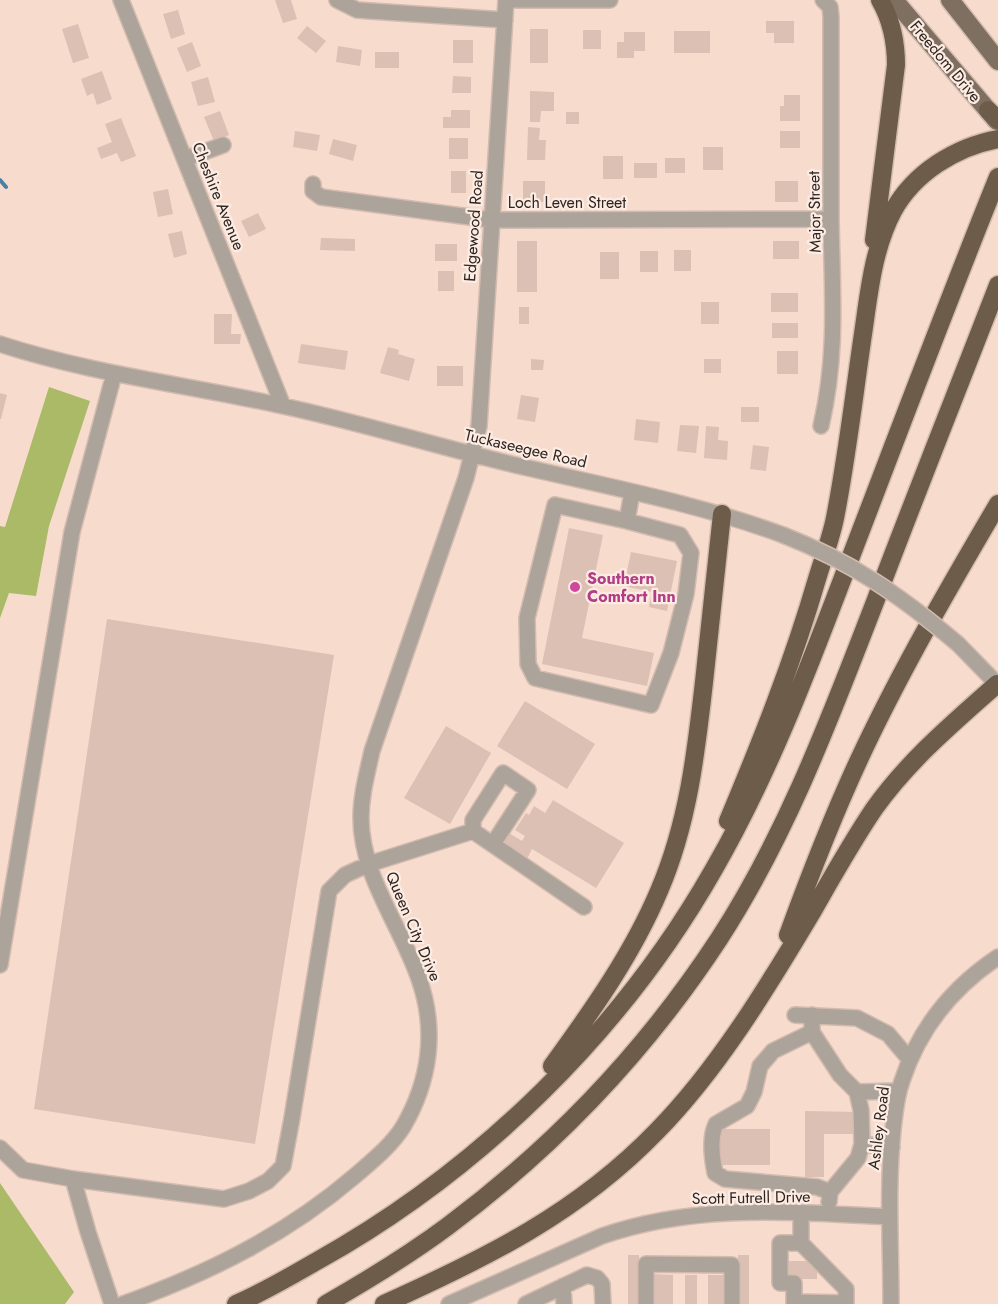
<svg xmlns="http://www.w3.org/2000/svg" width="998" height="1304" font-family="Jost,sans-serif">
	<rect width="100%" height="100%" fill="#f7dcce"/>
	<path fill="#aaba66" d="M49 387 90 401 49 526 36 596 9 593 0 618V526L5 527Z
		M0 1183 74 1292 65 1304H0Z"/>
	<g fill="none" stroke-linecap="round" stroke-linejoin="round">
		<path stroke="#4c7fa4" stroke-width="4" d="M0 180 6 187"/>
	</g>
	<path fill="#dbc0b3" d="M275 0H291L297 19 283 23Z
		M178 10 185 34 171 39 163 14Z
		M766 21H794V43H774V33H766Z
		M78 24 89 58 73 63 62 29Z
		M307 26 326 41 316 53 297 38Z
		M530 29H548V63H530Z
		M583 30H601V49H583Z
		M674 31H710V53H674Z
		M624 32H645V51H634V58H617V42H624Z
		M453 40H473V63H453Z
		M192 42 201 66 187 72 177 48Z
		M338 46 362 50 360 66 336 62Z
		M375 52H399V68H375Z
		M102 71 112 99 97 105 93 93 87 96 81 79Z
		M453 76 471 77V93H452Z
		M208 77 215 102 198 106 191 82Z
		M530 91 554 92V111H541L540 122H530Z
		M784 95H800V121H780V106H784Z
		M451 110H470V128H443V117H451Z
		M220 111 229 135 214 141 204 117Z
		M566 112H579V124H566Z
		M121 118 136 156 121 162 117 153 101 159 97 148 112 142 105 124Z
		M528 127 540 128 539 140H546L545 160H527Z
		M295 131 320 135 317 151 293 147Z
		M780 131H800V148H780Z
		M449 138H468V159H449Z
		M333 139 357 145 353 161 329 154Z
		M703 147H723V170H703Z
		M603 156H623V179H603Z
		M665 158H685V173H665Z
		M634 163H657V178H634Z
		M451 171H466V193H451Z
		M523 181H545V202H523Z
		M775 181H798V202H775Z
		M168 189 173 214 158 217 153 192Z
		M258 213 266 229 249 237 241 221Z
		M182 231 187 254 174 258 168 234Z
		M321 238 355 239V251L320 250Z
		M517 241H537V292H517Z
		M773 241H799V259H773Z
		M435 244H457V261H435Z
		M674 250H691V271H674Z
		M640 251H658V272H640Z
		M600 252H619V279H600Z
		M438 271H454V291H438Z
		M771 293H798V312H771Z
		M701 302H719V324H701Z
		M519 307H529V324H519Z
		M214 314H232L231 334H241L240 344H214Z
		M772 323H798V338H772Z
		M301 344 348 351 345 370 298 363Z
		M388 347 399 350 398 354 415 359 409 381 380 373Z
		M777 351H798V374H777Z
		M531 359 544 360 543 370H531Z
		M704 359H721V373H704Z
		M437 366H463V386H437Z
		M0 393 7 395 1 419H0Z
		M521 395 539 398 535 422 517 419Z
		M741 407H759V422H741Z
		M636 419 660 422 658 443 634 440Z
		M680 425 699 426 696 453 677 451Z
		M706 426 719 427 718 440 728 441 727 460 704 458Z
		M753 445 769 447 766 471 750 469Z
		M569 528 603 535 582 638 654 653 647 686 542 664Z
		M631 552 677 561 667 611 649 607 652 592 624 586Z
		M107 619 334 655 255 1144 34 1109Z
		M525 701 595 744 567 789 497 746Z
		M446 726 491 753 450 824 404 798Z
		M553 800 624 843 596 888 532 849 527 859 500 843 507 832 522 841 525 836 515 830 526 813 529 815 534 806 545 813Z
		M805 1111 860 1112V1134H824V1177H805Z
		M720 1129H770V1165H720Z
		M628 1255H639V1304H628Z
		M738 1255H749V1304H737Z
		M782 1261H817V1279H782Z
		M651 1274 673 1275V1304H651Z
		M685 1275H697V1304H685Z
		M708 1275H726V1304H708Z"/>
	<g fill="none" stroke-linecap="round" stroke-linejoin="round">
		<g stroke="#d3bbaf" stroke-width="18">
			<path id="minor" d="M121 0 283 406
				M337 0 357 10 370 11 505 20
				M506 0H610
				M185 159 223 145
				M313 184V191L321 197 492 220 831 219
				M0 344C92 374 189 385 283 406 358 422 432 445 507 463 599 485 694 502 783 535
				M821 426C838 353 832 291 831 218 831 151 831 84 831 17L830 7 823 0
				M627 521 680 535 691 553 686 594 671 653 651 705 535 678 528 664 527 618 555 505 627 521 632 492
				M958 644 998 685
				M473 831V820L503 773 528 790 493 844
				M0 965 72 532 114 374
				M795 1015 857 1018 888 1034 910 1060
				M812 1015V1032L840 1075 857 1092 861 1110 862 1144 858 1158 830 1192 829 1202
				M812 1032 773 1051 760 1066 754 1092 747 1106 716 1124C709 1138 712 1158 715 1173L725 1179 817 1187 830 1192
				M857 1092 899 1091
				M862 1144 892 1147
				M0 1148 23 1170 73 1179 88 1232 112 1304
				M73 1179 224 1199 249 1191 268 1181 283 1166 292 1118 329 891 345 875 369 864 473 831 584 907
				M801 1213V1243L846 1289V1304
				M801 1243H780V1283H794V1302L846 1303
				M563 1286 564 1304
				M123 1304C209 1273 286 1235 356 1175 372 1161 391 1146 403 1127 430 1081 437 1030 419 979 401 926 361 876 361 818 361 795 367 774 372 751L466 478 479 426 506 0
				M449 1304 602 1236C697 1203 792 1212 890 1217
				M526 1304 587 1275 597 1278 602 1284 603 1304
				M646 1304V1264L732 1265V1304
				M891 1304C891 1246 887 1188 893 1130 895 1114 896 1097 902 1081 919 1029 953 987 998 957"/>
		</g>
		<g stroke="#d3bbaf" stroke-width="21">
			<path id="major" d="M894 0 997 121
				M950 0 998 61"/>
		</g>
		<g stroke="#d3bbaf" stroke-width="21">
			<path id="highway" d="M988 110 998 120
				M874 240 896 65C896 41 892 21 880 0
				M728 821C761 742 793 662 817 579 823 559 831 538 835 518 847 457 854 395 863 334 869 293 873 249 893 211 914 173 955 147 998 139
				M788 935C811 872 835 810 864 749 904 665 951 584 998 504
				M552 1066C592 1011 633 953 659 891 688 824 696 753 704 682 710 626 716 570 722 514
				M236 1304C264 1292 291 1276 317 1261 480 1170 622 1031 714 869 771 770 810 664 850 559 899 431 947 303 998 177
				M326 1304C368 1280 409 1255 448 1226 554 1147 647 1049 719 939 787 834 830 718 875 602 915 496 957 391 998 285
				M384 1304C486 1258 578 1213 657 1131 717 1070 767 988 811 914 831 879 851 843 874 809 908 761 953 723 997 684"/>
		</g>
		<use href="#minor" stroke="#aca39b" stroke-width="15"/>
		<use href="#major" stroke="#7e6f60" stroke-width="18"/>
		<use href="#highway" stroke="#6e5c4a" stroke-width="18"/>
		<g stroke="#d3bbaf" stroke-width="18" stroke-linecap="butt">
			<path id="minor-bridge" d="M783 535C852 562 901 596 958 644"/>
		</g>
		<use href="#minor-bridge" stroke="#aca39b" stroke-width="15"/>
	</g>
	<circle fill="#d1479c" stroke="#fcece3" stroke-width="2" cx="575" cy="587" r="6"/>
	<g text-anchor="middle" stroke-width="4.5" stroke-linejoin="round" paint-order="stroke">
		<g font-size="16" fill="#2f2520" stroke="#fcece3">
			<text transform="translate(946 61) rotate(50)" y="6">Freedom Drive</text>
			<text transform="translate(219 196) rotate(68)" y="6">Cheshire Avenue</text>
			<text x="567" y="208">Loch Leven Street</text>
			<text transform="translate(814 212) rotate(-91)" y="6">Major Street</text>
			<text transform="translate(473 226) rotate(-86)" y="6">Edgewood Road</text>
			<text transform="translate(526 448) rotate(13)" y="6">Tuckaseegee Road</text>
			<text transform="translate(414 926) rotate(67)" y="6">Queen City Drive</text>
			<text transform="translate(878 1128) rotate(-83)" y="6">Ashley Road</text>
			<text transform="translate(751 1197) rotate(-1)" y="6">Scott Futrell Drive</text>
		</g>
		<g font-size="16" font-weight="bold" fill="#b23c85" stroke="#fcece3" text-anchor="start">
			<text x="587" y="584">Southern<tspan x="587" dy="18">Comfort Inn</tspan></text>
		</g>
	</g>
</svg>
